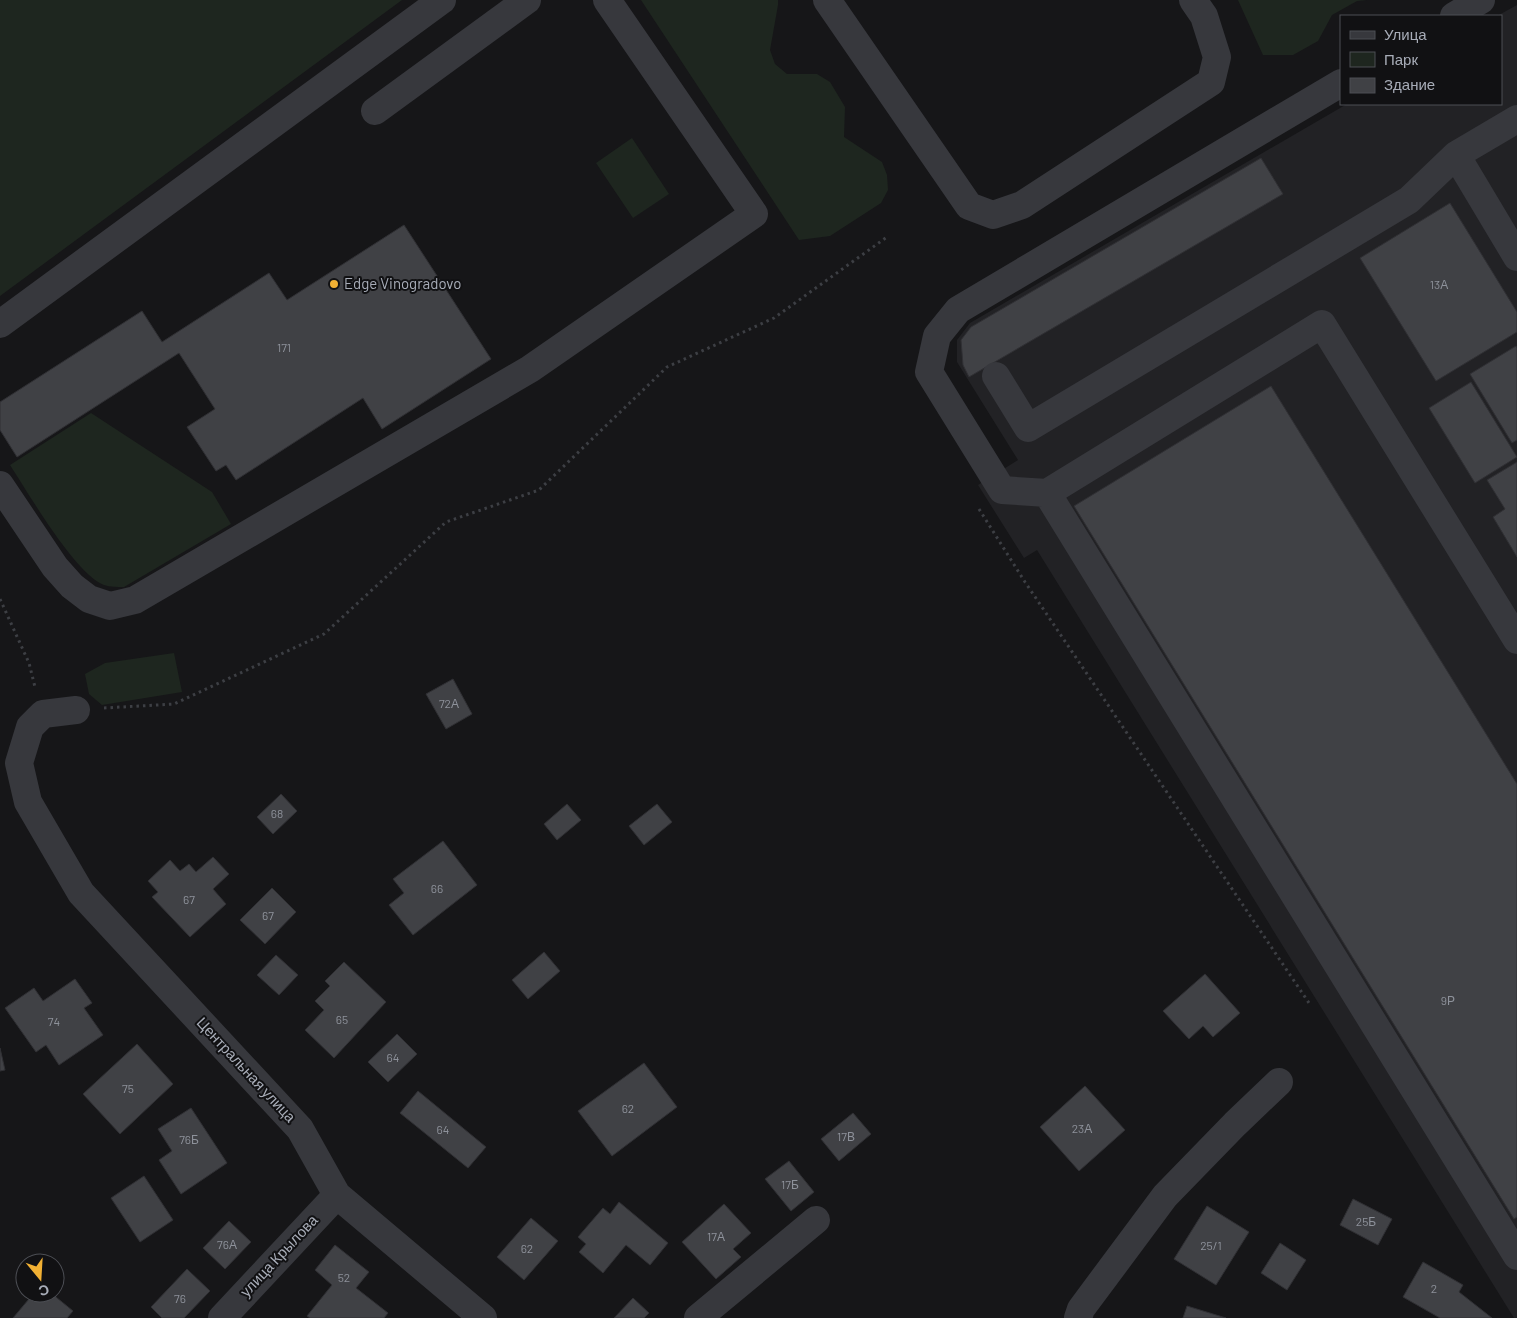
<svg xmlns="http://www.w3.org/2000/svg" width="1517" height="1318" font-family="Barlow,sans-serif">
	<rect width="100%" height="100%" fill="#161618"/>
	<path fill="#222225" d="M1517 5V1318H1514L1037 550 1024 558 978 485 1018 460 957 362V340L970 323 1347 104H1501V16H1497Z"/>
	<path fill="#1e261f" d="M0 0H402L0 296Z
		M641 0H778V5L770 50 775 64 787 74H817L830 82 845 107 844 137 882 162 887 175 888 190 881 203 830 236 799 240Z
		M1238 0H1367L1357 1 1332 15 1318 41 1293 55H1263Z
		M632 138 669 194 633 218 596 163Z
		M91 413 212 492 231 524 124 587C118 587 110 587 104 585 75 574 29 494 10 465Z
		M174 653 182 692 102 705 89 694 85 674 105 663Z"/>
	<path fill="#404145" stroke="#303034" d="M1261 158 1283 194 969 377 963 365 961 340 971 327Z
		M1450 203 1517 312V332L1436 381 1360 258Z
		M404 225 491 359 382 429 363 398 236 480 226 465 216 471 187 427 215 409 179 353 17 457 0 430V402L142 311 162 342 269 273 287 300Z
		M1516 346 1517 348V440L1512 443 1470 374Z
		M1471 382 1517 457 1475 483 1429 408Z
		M1271 386 1517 784V1217L1514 1219 1074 506Z
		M1517 462V557L1493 517 1505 509 1487 480Z
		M453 679 472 714 446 729 426 694Z
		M281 794 297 811 273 834 257 817Z
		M567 804 581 820 557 840 544 824Z
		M657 804 672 822 644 845 629 826Z
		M443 841 477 885 413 935 389 905 404 893 393 879Z
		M213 857 229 874 213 889 226 904 190 937 152 897 158 892 148 881 170 860 180 871 189 864 196 872Z
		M272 888 296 912 265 944 240 920Z
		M544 952 560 971 528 999 512 980Z
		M276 955 298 975 279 995 257 975Z
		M344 962 386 1002 334 1058 305 1030 324 1010 315 1001 330 986 325 981Z
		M1205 974 1240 1013 1213 1037 1203 1026 1189 1039 1163 1011Z
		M75 979 92 1003 84 1008 103 1035 59 1065 46 1045 36 1052 5 1008 34 988 43 1001Z
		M397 1034 417 1054 388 1082 368 1062Z
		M137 1044 173 1084 120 1134 83 1094Z
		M0 1048 5 1070 0 1071Z
		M644 1063 677 1107 612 1156 578 1111Z
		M1085 1086 1125 1130 1079 1171 1040 1127Z
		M418 1091 486 1147 468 1168 400 1113Z
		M191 1108 227 1163 181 1194 159 1160 172 1151 158 1129Z
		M853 1113 871 1134 839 1161 821 1139Z
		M789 1161 814 1192 791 1211 765 1179Z
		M144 1176 173 1220 140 1242 111 1198Z
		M1353 1199 1392 1219 1378 1245 1340 1225Z
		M619 1202 668 1243 650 1265 626 1245 603 1273 579 1252 586 1244 578 1237 603 1208 610 1214Z
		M724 1204 751 1233 733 1249 741 1257 716 1279 682 1242Z
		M1207 1206 1249 1232 1216 1285 1174 1259Z
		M531 1218 558 1241 524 1280 497 1257Z
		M229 1221 251 1242 225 1269 203 1248Z
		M1280 1243 1306 1260 1287 1290 1261 1273Z
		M335 1245 369 1272 356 1288 388 1313 384 1318H310L307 1316 332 1285 315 1270Z
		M1423 1262 1463 1285 1459 1292 1492 1318H1440L1403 1297Z
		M187 1269 210 1291 184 1318H162L151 1307Z
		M34 1293H51L73 1311 67 1318H13Z
		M633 1298 649 1313 644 1318H614Z
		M1187 1306 1226 1318H1183Z"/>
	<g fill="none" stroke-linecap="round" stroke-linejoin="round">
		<path stroke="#3d3f44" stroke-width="3" stroke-dasharray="2.5 4" stroke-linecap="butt" d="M979 509 1025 582 1309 1003
			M0 599 29 663 35 687
			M104 708 174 704 324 634 446 522 539 490 667 367 774 318 887 237"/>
		<path stroke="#37383d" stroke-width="28" d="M827 0 969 206 993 215 1022 205 1211 82 1217 57 1204 16 1193 0
			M1454 16 1481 0
			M1341 83 958 310 937 336 929 372 1002 490 1047 493 1322 324 1517 640
			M375 111 527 0
			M1456 155 1517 257
			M0 324 442 0
			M996 376 1028 428 1409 200 1456 155 1517 119
			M0 485 55 567 72 586 89 599 110 606 135 600 530 369 754 214 607 0
			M1047 493 1517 1256
			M76 710 43 714 30 727 19 763 28 802 81 893 300 1129 337 1195 483 1318
			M222 1318 337 1195
			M698 1318 816 1220
			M1078 1318 1081 1309 1165 1196 1235 1124 1279 1082"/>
	</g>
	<circle fill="#f2b134" stroke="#111113" stroke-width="2" cx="334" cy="284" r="5"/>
	<g text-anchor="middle" stroke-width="4" stroke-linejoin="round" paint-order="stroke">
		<g font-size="12" fill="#8e929b">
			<text x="1439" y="289">13А</text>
			<text x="284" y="352">171</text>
			<text x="449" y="708">72А</text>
			<text x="277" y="818">68</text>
			<text x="437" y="893">66</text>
			<text x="189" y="904">67</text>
			<text x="268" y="920">67</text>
			<text x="1448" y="1005">9Р</text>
			<text x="342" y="1024">65</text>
			<text x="54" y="1026">74</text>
			<text x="393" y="1062">64</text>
			<text x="128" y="1093">75</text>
			<text x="628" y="1113">62</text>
			<text x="1082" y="1133">23А</text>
			<text x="443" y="1134">64</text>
			<text x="846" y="1141">17В</text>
			<text x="189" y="1144">76Б</text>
			<text x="790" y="1189">17Б</text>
			<text x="1366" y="1226">25Б</text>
			<text x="716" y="1241">17А</text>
			<text x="227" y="1249">76А</text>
			<text x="1211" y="1250">25/1</text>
			<text x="527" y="1253">62</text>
			<text x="344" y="1282">52</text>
			<text x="1434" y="1293">2</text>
			<text x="180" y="1303">76</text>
		</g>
		<g font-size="15" fill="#a8adb8" stroke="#111113" text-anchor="start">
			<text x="344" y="289">Edge Vinogradovo</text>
		</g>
		<g font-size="15" fill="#a8adb8" stroke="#111113">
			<text transform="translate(246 1070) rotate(47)" y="5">Центральная улица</text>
			<text transform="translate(279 1256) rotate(-47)" y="5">улица Крылова</text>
		</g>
	</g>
	<rect x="1340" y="15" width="162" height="90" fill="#111113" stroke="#4d4f55"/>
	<rect x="1350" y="31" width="25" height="8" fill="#37383d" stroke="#4d4f55"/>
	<text x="1384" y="40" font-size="15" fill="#a8adb8">Улица</text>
	<rect x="1350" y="52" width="25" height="15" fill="#1e261f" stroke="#4d4f55"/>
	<text x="1384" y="65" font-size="15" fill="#a8adb8">Парк</text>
	<rect x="1350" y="78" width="25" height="15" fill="#404145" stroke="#4d4f55"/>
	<text x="1384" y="90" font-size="15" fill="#a8adb8">Здание</text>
	<g transform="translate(40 1278) rotate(162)"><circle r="24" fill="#111113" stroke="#4d4f55"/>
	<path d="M0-4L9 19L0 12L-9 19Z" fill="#f2b134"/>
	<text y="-8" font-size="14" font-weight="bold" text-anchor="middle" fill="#a8adb8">С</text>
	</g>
</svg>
